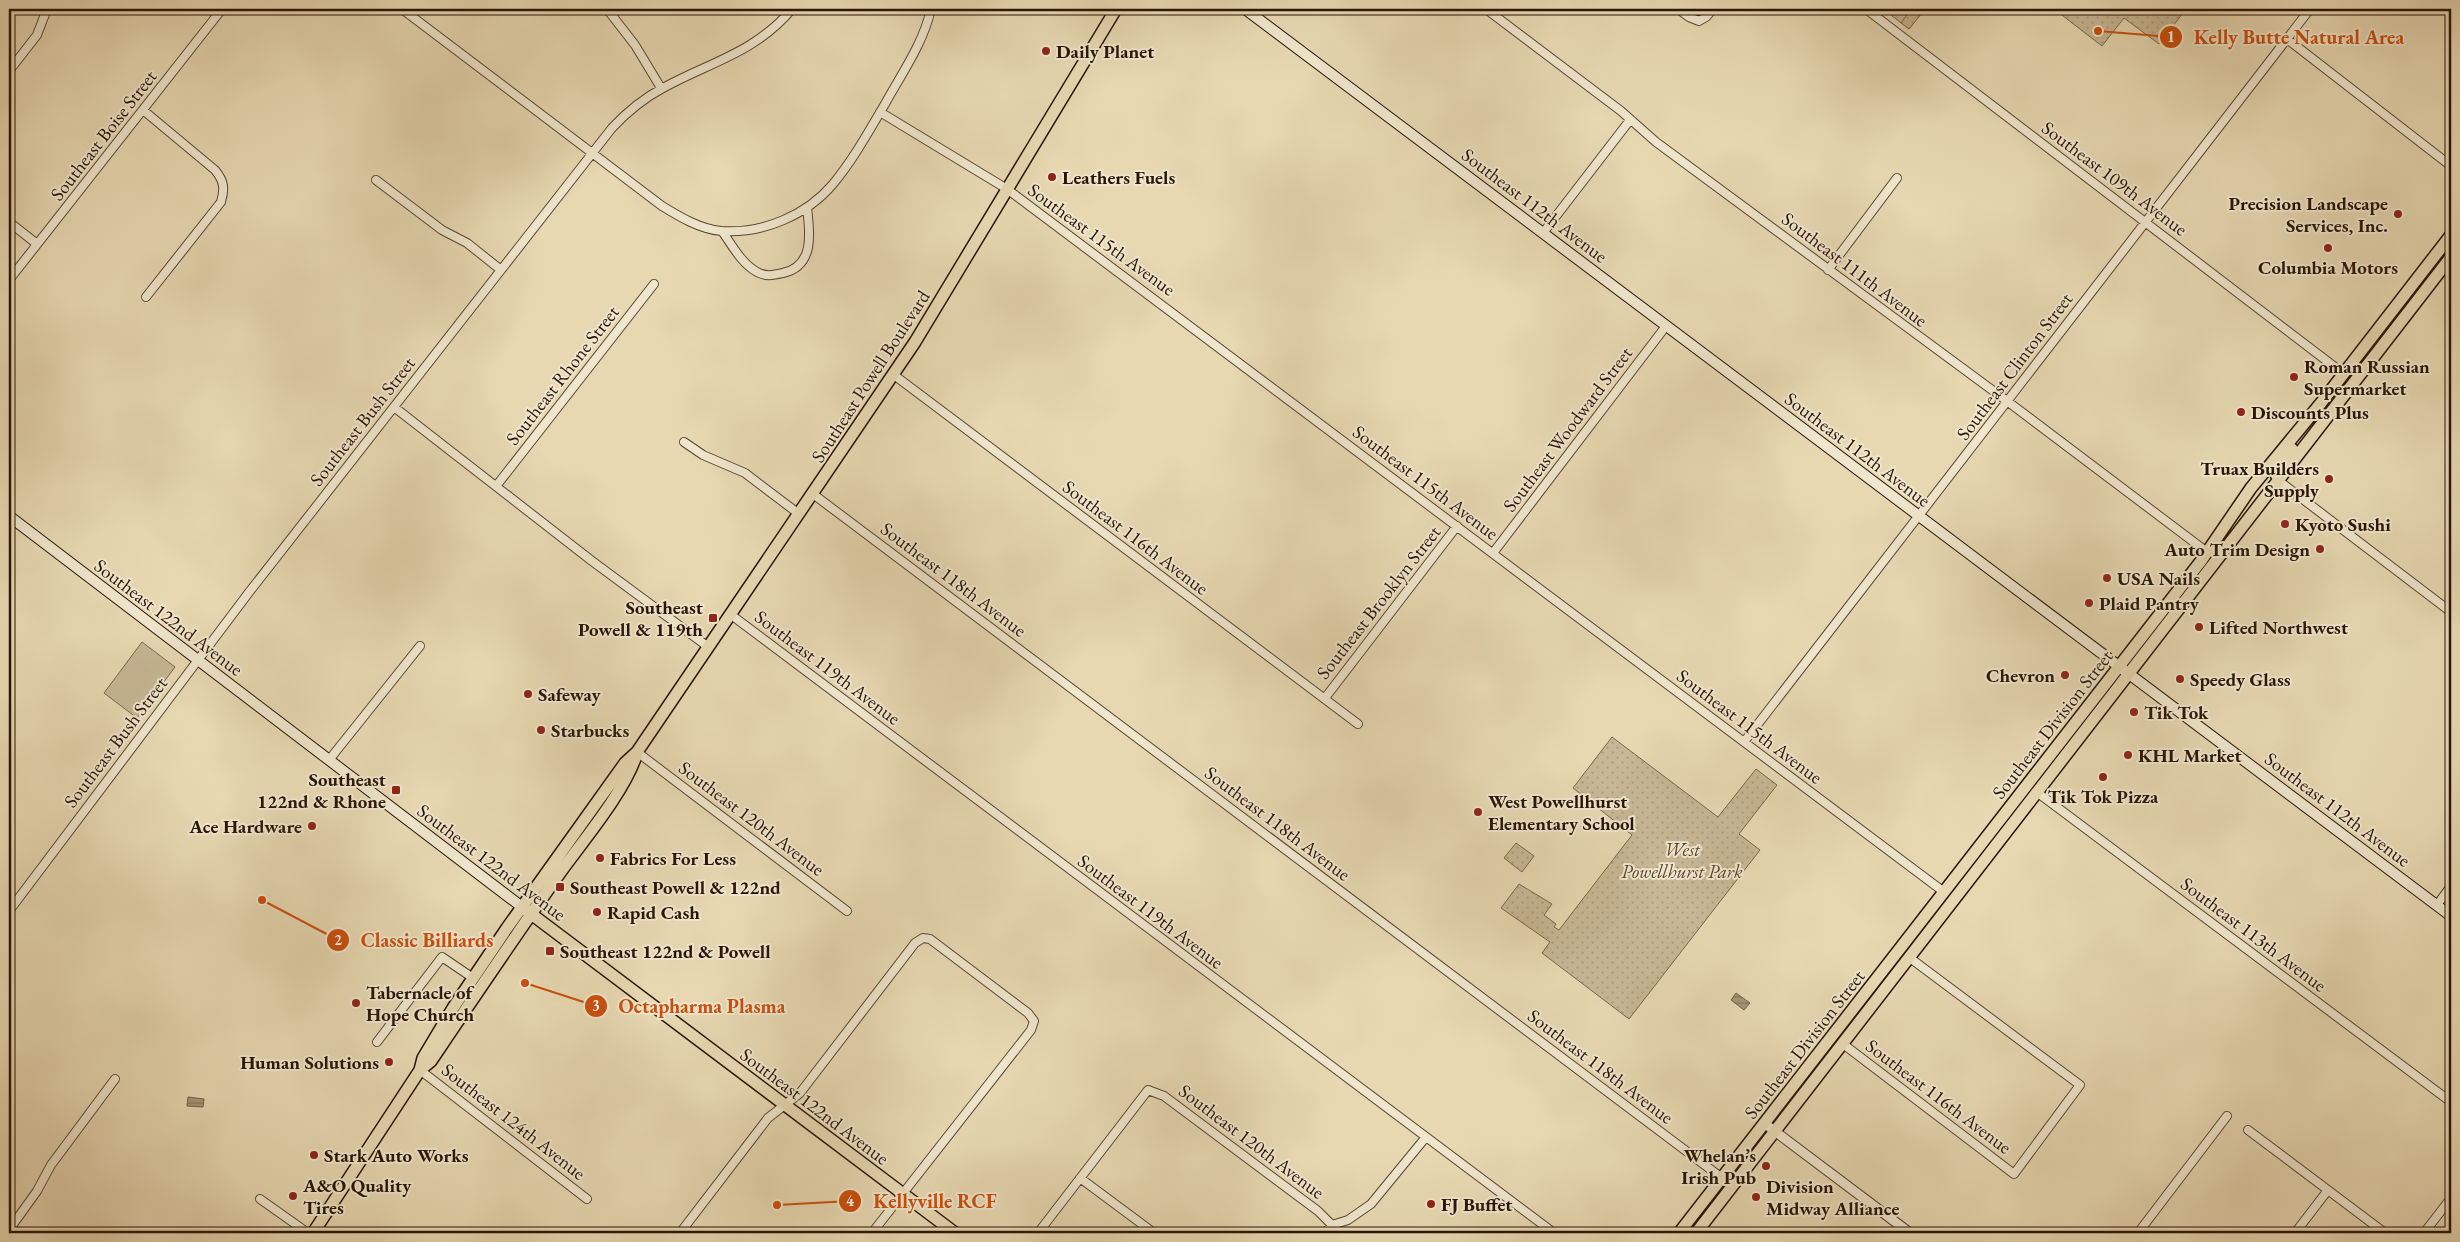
<svg xmlns="http://www.w3.org/2000/svg" width="2460" height="1242" font-family="'EB Garamond',serif">
	<defs>
		<pattern id="forest-crowns" width="20" height="18" patternUnits="userSpaceOnUse" patternTransform="scale(1.25)"><rect width="20" height="18" fill="#c7b795"/><path d="M2 6a3 3 0 1 1 6 0M12 15a3 3 0 1 1 6 0" fill="none" stroke="#ab9c7f"/></pattern>
		<pattern id="park-dots" width="8" height="8" patternUnits="userSpaceOnUse" patternTransform="scale(1.25)"><rect width="8" height="8" fill="#c7b795"/><path d="M2 2h.1M6 6h.1" fill="none" stroke="#ab9c7f" stroke-width="1.8" stroke-linecap="round"/></pattern>
		<pattern id="water-rules" width="6" height="5" patternUnits="userSpaceOnUse" patternTransform="scale(1.25)"><rect width="6" height="5" fill="#a69678"/><path d="M0 2.5h6" fill="none" stroke="#877960"/></pattern>
	</defs>
	<rect width="100%" height="100%" fill="#e7d8b2"/>
	<filter id="stains"><feTurbulence type="fractalNoise" baseFrequency=".004" numOctaves="4"/><feColorMatrix values="0 0 0 0 .2 0 0 0 0 .09 0 0 0 0 .02 0 0 0 .5 -.17"/></filter>
	<radialGradient id="worn" r=".72"><stop offset=".6" stop-color="#630" stop-opacity="0"/><stop offset="1" stop-color="#630" stop-opacity=".3"/></radialGradient>
	<path fill="#c7b795" stroke="#78664e" d="M142 642 175 667 137 718 104 693Z"/>
	<path fill="url(#forest-crowns)" stroke="#78664e" d="M1883 9H1925L1909 29Z"/>
	<path fill="url(#park-dots)" stroke="#78664e" d="M1911 9H1925L1909 29 1901 23Z
		M2054 9H2186L2159 44 2124 18 2102 46Z
		M1612 737 1718 817 1756 769 1777 785 1739 834 1760 850 1629 1019 1542 953 1550 942 1501 908 1519 884 1552 904 1544 915 1556 924 1554 927 1559 930 1632 835 1573 788Z
		M1516 843 1534 856 1522 872 1504 858Z"/>
	<path fill="url(#water-rules)" stroke="#74624a" d="M1736 993 1750 1003 1744 1010 1731 1000Z
		M188 1097 204 1099 203 1107 187 1106Z"/>
	<g fill="none" stroke-linecap="round" stroke-linejoin="round">
		<g stroke="#584631" stroke-width="10">
			<path id="minor" d="M402 9 662 206C680 217 700 229 721 231 763 234 807 215 833 184 853 160 869 131 885 104 902 73 923 44 931 9
				M607 9 635 45 661 88
				M1486 9 1621 111 1656 142 2007 401 2207 552
				M1678 9 1689 17 1699 21 1706 17 1713 9
				M1866 9 2344 374
				M2287 39 2451 166
				M9 71 37 35 47 9
				M143 110 215 170C224 181 225 188 221 202L146 297
				M880 112 1007 189 1944 892
				M376 180 442 230 467 243 501 270
				M9 222 37 244
				M722 231C732 245 741 263 757 272 766 277 774 275 783 273 815 266 810 232 807 208
				M1543 233 1630 120
				M1828 270 1897 178
				M9 280 222 9
				M894 375 1358 724
				M394 407 592 561 707 646
				M684 442 703 455 745 473 799 514
				M2279 481 2451 612
				M497 485 654 284
				M813 494 1722 1178
				M1493 553 1666 326
				M730 614 1554 1233
				M1325 698 1457 526
				M1744 742 2310 9
				M637 752 847 911
				M329 760 420 646
				M2038 793 2451 1102
				M2437 905 2451 886
				M9 911 250 591 612 128C627 112 644 98 663 88 710 62 755 53 792 9
				M377 1042 442 957 473 978
				M1843 1044 2014 1174 2080 1085 1910 958
				M420 1070 587 1199
				M2248 1130 2385 1233
				M1080 1178 1154 1233
				M260 1199 308 1233
				M9 1230 37 1191 51 1165 115 1079
				M680 1233 768 1118 800 1093 915 943 923 938 930 939 1028 1013 1034 1021 1031 1030 872 1233
				M1038 1233 1148 1090 1164 1096 1318 1211 1332 1225
				M1325 1233 1332 1225 1348 1220 1371 1204 1426 1137
				M2138 1233 2227 1116
				M2295 1233 2328 1190
				M2424 1233 2451 1198"/>
		</g>
		<g stroke="#584631" stroke-width="11">
			<path id="tertiary" d="M1764 1123 1910 1233"/>
		</g>
		<g stroke="#291506" stroke-width="12">
			<path id="secondary" d="M1245 9 2451 916
				M9 516 522 907"/>
		</g>
		<g stroke="#291506" stroke-width="14">
			<path id="primary" d="M2279 481 2275 472 2292 449
				M522 907 955 1233
				M420 1070 431 1061C474 997 517 933 562 870 586 837 625 791 637 753
				M313 1233 420 1070 423 1058 453 1008 507 928 625 763 637 752 915 342 1116 9
				M1679 1233 2201 561 2251 488 2321 403 2451 235
				M1696 1233 2451 257"/>
		</g>
		<use href="#minor" stroke="#efe6cd" stroke-width="8"/>
		<use href="#tertiary" stroke="#efe6cd" stroke-width="9"/>
		<use href="#secondary" stroke="#efe6cd" stroke-width="10"/>
		<use href="#primary" stroke="#e7d8b2" stroke-width="11"/>
	</g>
	<g fill="#8f2418" stroke="#efe6cd" stroke-width="2">
		<circle cx="1046" cy="51" r="5"/>
		<circle cx="1052" cy="177" r="5"/>
		<circle cx="2398" cy="214" r="5"/>
		<circle cx="2328" cy="248" r="5"/>
		<circle cx="2294" cy="377" r="5"/>
		<circle cx="2241" cy="412" r="5"/>
		<circle cx="2329" cy="479" r="5"/>
		<circle cx="2285" cy="524" r="5"/>
		<circle cx="2320" cy="549" r="5"/>
		<circle cx="2107" cy="578" r="5"/>
		<circle cx="2089" cy="603" r="5"/>
		<rect x="708" y="613" width="10" height="10" rx="2.5"/>
		<circle cx="2199" cy="627" r="5"/>
		<circle cx="2065" cy="675" r="5"/>
		<circle cx="2180" cy="679" r="5"/>
		<circle cx="528" cy="694" r="5"/>
		<circle cx="2134" cy="712" r="5"/>
		<circle cx="541" cy="730" r="5"/>
		<circle cx="2128" cy="755" r="5"/>
		<circle cx="2103" cy="777" r="5"/>
		<rect x="391" y="785" width="10" height="10" rx="2.5"/>
		<circle cx="1478" cy="812" r="5"/>
		<circle cx="312" cy="826" r="5"/>
		<circle cx="600" cy="858" r="5"/>
		<rect x="555" y="882" width="10" height="10" rx="2.5"/>
		<circle cx="597" cy="912" r="5"/>
		<rect x="545" y="946" width="10" height="10" rx="2.5"/>
		<circle cx="356" cy="1003" r="5"/>
		<circle cx="389" cy="1062" r="5"/>
		<circle cx="314" cy="1155" r="5"/>
		<circle cx="1766" cy="1166" r="5"/>
		<circle cx="293" cy="1196" r="5"/>
		<circle cx="1756" cy="1197" r="5"/>
		<circle cx="1431" cy="1204" r="5"/>
	</g>
	<g text-anchor="middle" stroke-width="4" stroke-linejoin="round" paint-order="stroke">
		<g font-size="19" font-weight="bold" fill="#291506" stroke="#efe6cd" text-anchor="start">
			<text x="1056" y="58">Daily Planet</text>
			<text x="1062" y="184">Leathers Fuels</text>
			<text x="2388" y="210" text-anchor="end">Precision Landscape<tspan x="2388" dy="22">Services, Inc.</tspan></text>
			<text x="2328" y="274" text-anchor="middle">Columbia Motors</text>
			<text x="2304" y="373">Roman Russian<tspan x="2304" dy="22">Supermarket</tspan></text>
			<text x="2251" y="419">Discounts Plus</text>
			<text x="2319" y="475" text-anchor="end">Truax Builders<tspan x="2319" dy="22">Supply</tspan></text>
			<text x="2295" y="531">Kyoto Sushi</text>
			<text x="2310" y="556" text-anchor="end">Auto Trim Design</text>
			<text x="2117" y="585">USA Nails</text>
			<text x="2099" y="610">Plaid Pantry</text>
			<text x="703" y="614" text-anchor="end">Southeast<tspan x="703" dy="22">Powell &amp; 119th</tspan></text>
			<text x="2209" y="634">Lifted Northwest</text>
			<text x="2055" y="682" text-anchor="end">Chevron</text>
			<text x="2190" y="686">Speedy Glass</text>
			<text x="538" y="701">Safeway</text>
			<text x="2144" y="719">Tik Tok</text>
			<text x="551" y="737">Starbucks</text>
			<text x="2138" y="762">KHL Market</text>
			<text x="386" y="786" text-anchor="end">Southeast<tspan x="386" dy="22">122nd &amp; Rhone</tspan></text>
			<text x="2103" y="803" text-anchor="middle">Tik Tok Pizza</text>
			<text x="1488" y="808">West Powellhurst<tspan x="1488" dy="22">Elementary School</tspan></text>
			<text x="302" y="833" text-anchor="end">Ace Hardware</text>
			<text x="610" y="865">Fabrics For Less</text>
			<text x="570" y="894">Southeast Powell &amp; 122nd</text>
			<text x="607" y="919">Rapid Cash</text>
			<text x="560" y="958">Southeast 122nd &amp; Powell</text>
			<text x="366" y="999">Tabernacle of<tspan x="366" dy="22">Hope Church</tspan></text>
			<text x="379" y="1069" text-anchor="end">Human Solutions</text>
			<text x="324" y="1162">Stark Auto Works</text>
			<text x="1756" y="1162" text-anchor="end">Whelan’s<tspan x="1756" dy="22">Irish Pub</tspan></text>
			<text x="303" y="1192">A&amp;O Quality<tspan x="303" dy="22">Tires</tspan></text>
			<text x="1766" y="1193">Division<tspan x="1766" dy="22">Midway Alliance</tspan></text>
			<text x="1441" y="1211">FJ Buffet</text>
		</g>
		<g font-size="19" fill="#291506" stroke="#efe6cd">
			<text transform="translate(103 135) rotate(-52)" y="7">Southeast Boise Street</text>
			<text transform="translate(2115 178) rotate(37)" y="7">Southeast 109th Avenue</text>
			<text transform="translate(1535 205) rotate(37)" y="7">Southeast 112th Avenue</text>
			<text transform="translate(1102 239) rotate(36)" y="7">Southeast 115th Avenue</text>
			<text transform="translate(1855 269) rotate(37)" y="7">Southeast 111th Avenue</text>
			<text transform="translate(2014 366) rotate(-53)" y="7">Southeast Clinton Street</text>
			<text transform="translate(562 375) rotate(-52)" y="7">Southeast Rhone Street</text>
			<text transform="translate(870 376) rotate(-57)" y="7">Southeast Powell Boulevard</text>
			<text transform="translate(362 421) rotate(-52)" y="7">Southeast Bush Street</text>
			<text transform="translate(1567 429) rotate(-53)" y="7">Southeast Woodward Street</text>
			<text transform="translate(1858 449) rotate(37)" y="7">Southeast 112th Avenue</text>
			<text transform="translate(1426 482) rotate(37)" y="7">Southeast 115th Avenue</text>
			<text transform="translate(1136 537) rotate(37)" y="7">Southeast 116th Avenue</text>
			<text transform="translate(954 579) rotate(37)" y="7">Southeast 118th Avenue</text>
			<text transform="translate(1378 602) rotate(-52)" y="7">Southeast Brooklyn Street</text>
			<text transform="translate(169 617) rotate(37)" y="7">Southeast 122nd Avenue</text>
			<text transform="translate(828 667) rotate(37)" y="7">Southeast 119th Avenue</text>
			<text transform="translate(2052 724) rotate(-52)" y="7">Southeast Division Street</text>
			<text transform="translate(1750 726) rotate(37)" y="7">Southeast 115th Avenue</text>
			<text transform="translate(115 742) rotate(-53)" y="7">Southeast Bush Street</text>
			<text transform="translate(2338 809) rotate(37)" y="7">Southeast 112th Avenue</text>
			<text transform="translate(752 818) rotate(37)" y="7">Southeast 120th Avenue</text>
			<text transform="translate(1278 823) rotate(37)" y="7">Southeast 118th Avenue</text>
			<text transform="translate(492 862) rotate(37)" y="7">Southeast 122nd Avenue</text>
			<text transform="translate(1151 911) rotate(37)" y="7">Southeast 119th Avenue</text>
			<text transform="translate(2254 934) rotate(37)" y="7">Southeast 113th Avenue</text>
			<text transform="translate(1804 1044) rotate(-52)" y="7">Southeast Division Street</text>
			<text transform="translate(1601 1066) rotate(37)" y="7">Southeast 118th Avenue</text>
			<text transform="translate(1939 1096) rotate(37)" y="7">Southeast 116th Avenue</text>
			<text transform="translate(815 1106) rotate(37)" y="7">Southeast 122nd Avenue</text>
			<text transform="translate(514 1121) rotate(38)" y="7">Southeast 124th Avenue</text>
			<text transform="translate(1252 1141) rotate(37)" y="7">Southeast 120th Avenue</text>
		</g>
		<g font-size="19" font-style="italic" fill="#584631" stroke="#efe6cd">
			<text x="1682" y="856">West<tspan x="1682" dy="22">Powellhurst Park</tspan></text>
		</g>
	</g>
	<path fill="none" stroke="#cb4f0b" stroke-width="2" d="M2098 31L2171 37M262 900L338 940M525 983L596 1006M777 1205L850 1201"/>
	<g fill="#cb4f0b" stroke="#efe6cd" stroke-width="2">
		<circle cx="2098" cy="31" r="5"/>
		<circle cx="262" cy="900" r="5"/>
		<circle cx="525" cy="983" r="5"/>
		<circle cx="777" cy="1205" r="5"/>
		<circle cx="2171" cy="37" r="12"/>
		<circle cx="338" cy="940" r="12"/>
		<circle cx="596" cy="1006" r="12"/>
		<circle cx="850" cy="1201" r="12"/>
	</g>
	<g font-size="15" text-anchor="middle" font-weight="bold" fill="#fff">
		<text x="2171" y="42">1</text>
		<text x="338" y="945">2</text>
		<text x="596" y="1011">3</text>
		<text x="850" y="1206">4</text>
	</g>
	<g font-size="20" text-anchor="middle" font-weight="bold" fill="#cb4f0b" stroke="#efe6cd" stroke-width="4" stroke-linejoin="round" paint-order="stroke">
		<text x="2299" y="44">Kelly Butte Natural Area</text>
		<text x="427" y="947">Classic Billiards</text>
		<text x="702" y="1013">Octapharma Plasma</text>
		<text x="935" y="1208">Kellyville RCF</text>
	</g>
	<rect width="2460" height="1242" fill="none" stroke="#e7d8b2" stroke-width="30"/>
	<rect x="10" y="10" width="2440" height="1222" fill="none" stroke="#291506" stroke-width="2.5"/>
	<rect x="15" y="15" width="2430" height="1212" fill="none" stroke="#291506"/>
	<rect width="100%" height="100%" filter="url(#stains)"/>
	<rect width="100%" height="100%" fill="url(#worn)"/>
</svg>
